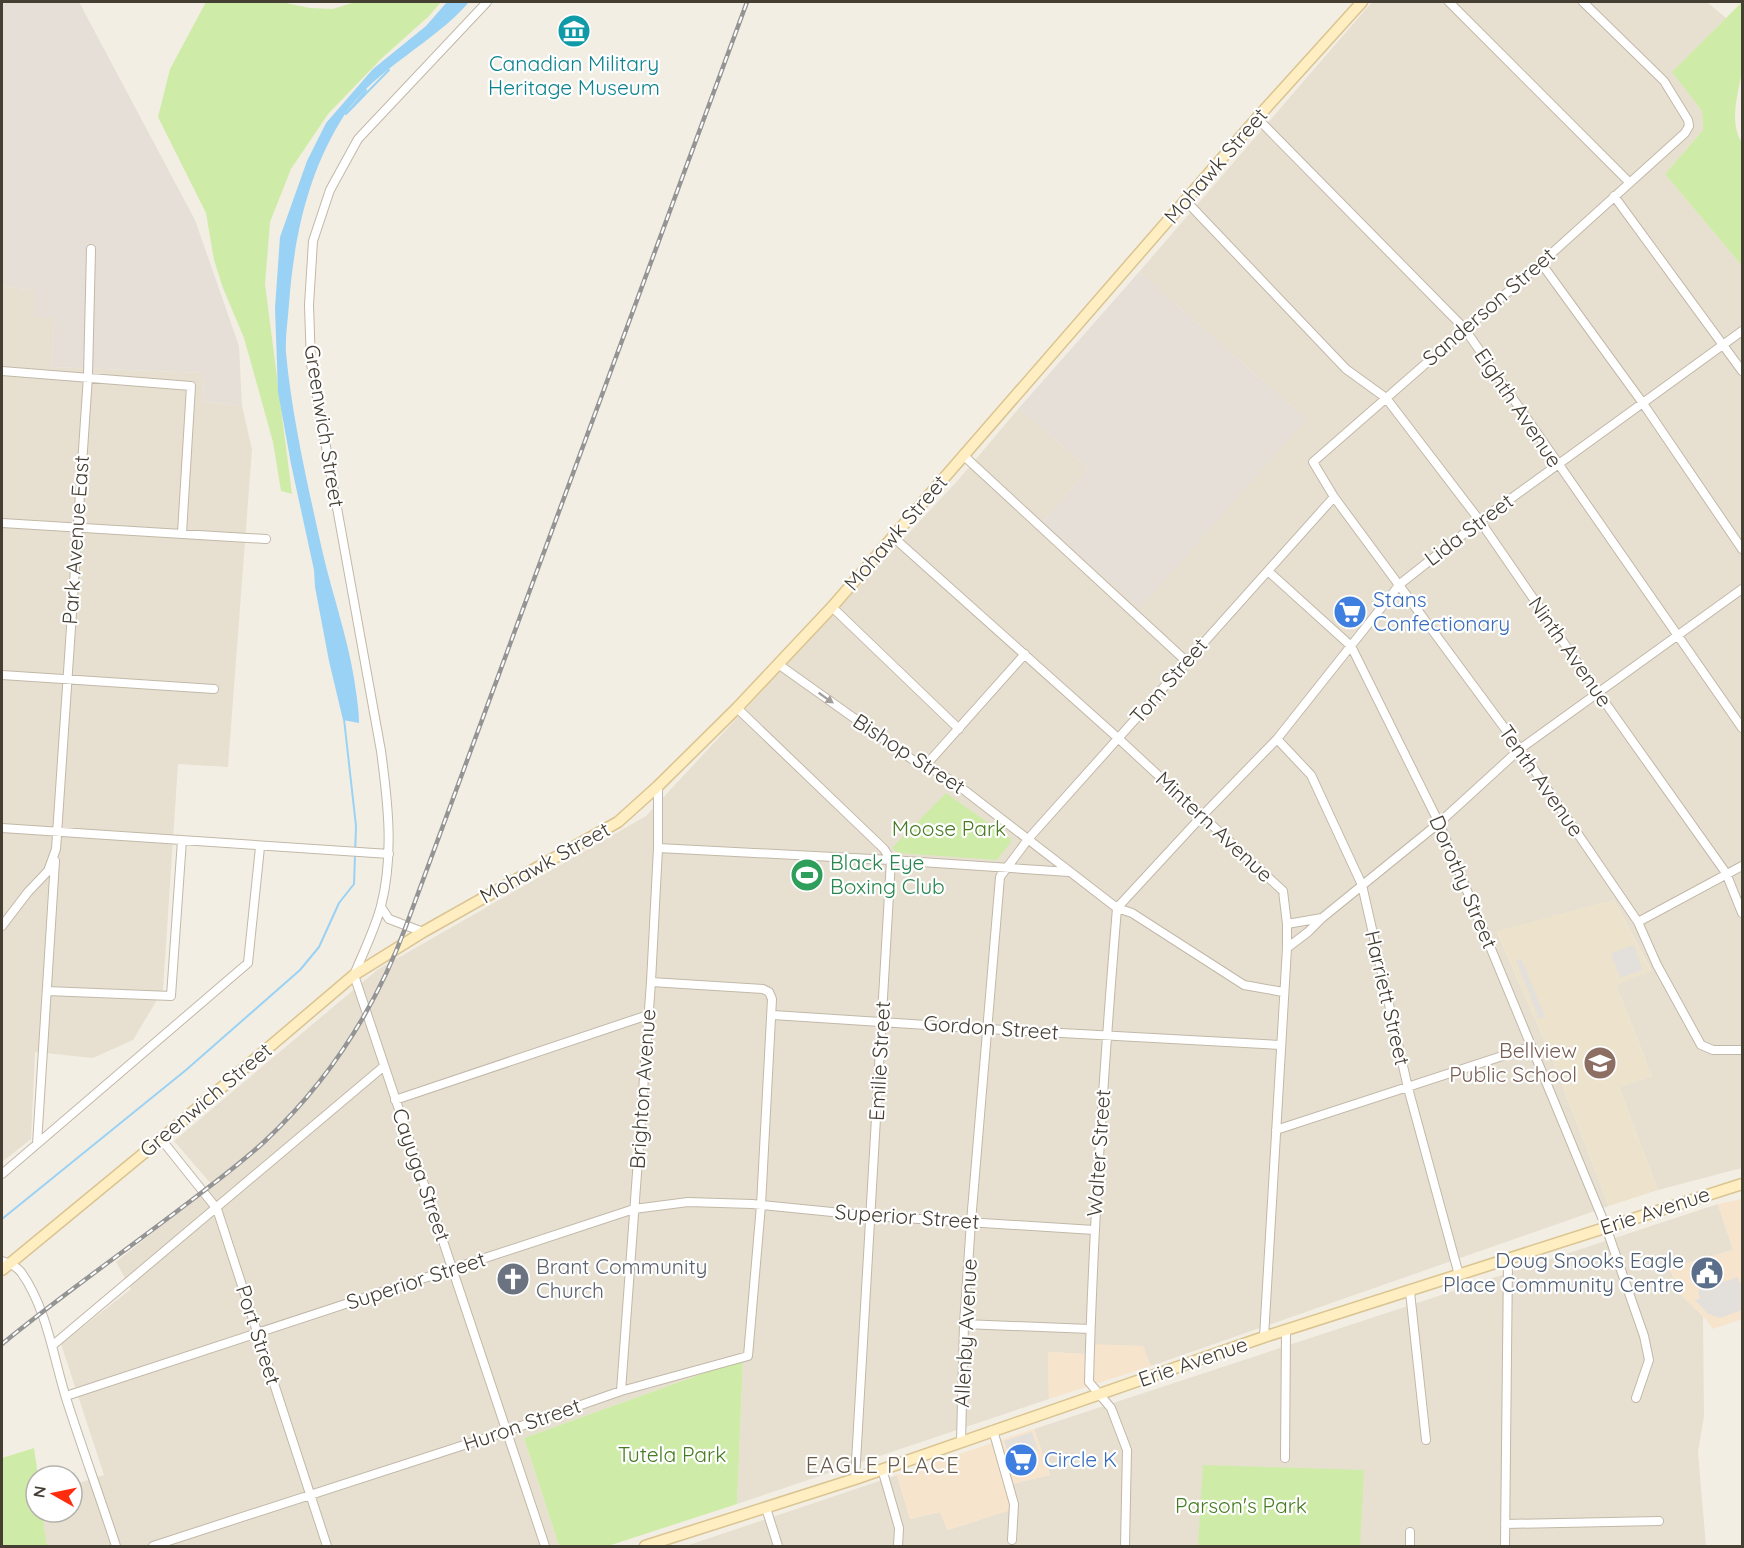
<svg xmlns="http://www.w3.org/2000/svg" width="1744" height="1548" font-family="Quicksand,sans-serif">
	<rect width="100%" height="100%" fill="#f3eee3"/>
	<path fill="#e7e0d1" d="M1372 2H1707L1726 18 1673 72 1702 111 1703 130 1665 174 1742 266V1168L1658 1190 1619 1087 1652 1076 1616 985 1651 970 1614 900 1497 932 1549 1051 1609 1206 1151 1366 1142 1346 1086 1345 1085 1354 1048 1352 1049 1399 737 1504 743 1359 524 1438 559 1546H47L42 1512H72V1485L104 1475 61 1344 131 1289 116 1262 212 1185 174 1141 377 970 646 816 959 479 1019 408 1089 469 1043 522 1306 419 1139 272Z
		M2 286 35 290 55 318 51 367 204 373 203 401 242 406 252 449 228 767 178 764 163 990 133 1040 93 1058 35 1052 31 1139 2 1162Z
		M1718 1204 1733 1250 1670 1268 1678 1292 1703 1316 1704 1416 1698 1452 1706 1546H686L897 1475 910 1519 940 1512 948 1530 1010 1510 1008 1485 1050 1475 1034 1429Z"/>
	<path fill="#f7e4cc" d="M1742 1199V1319L1713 1329 1703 1316 1678 1292 1670 1268 1733 1250 1718 1204Z
		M1086 1344 1143 1346 1151 1366 1049 1399 1048 1352 1085 1354Z
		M1034 1429 1050 1475 1008 1485 1010 1510 947 1530 940 1512 910 1519 897 1475Z"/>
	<path fill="#e5dfd8" d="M2 2H79L195 220 239 346 242 406 203 401 204 373 51 367 55 318 35 317V290L2 286Z
		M1139 272 1306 419 1140 608 1043 522 1089 469 1019 408Z"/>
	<path fill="#ede3cc" d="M1614 900 1651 971 1616 985 1652 1076 1619 1087 1658 1190 1609 1206 1549 1051 1497 931Z"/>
	<path fill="#cfeba8" d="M206 2H281L310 8 333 9 355 2H441L429 16 382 58 328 114 291 169 270 222 265 284 292 494 281 491 273 442 244 338 223 288 214 260 206 213 158 117 170 69Z
		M1741 3C1744 15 1744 55 1742 69 1739 93 1728 121 1742 143V266L1665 174 1703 130 1702 111 1672 72Z
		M946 793 1010 838 1011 842 997 860 898 853 892 848Z
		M743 1359 737 1504 608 1546H559L524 1438Z
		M34 1448 38 1476H36V1512H42L47 1546H2V1458Z
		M1203 1465 1364 1470 1360 1546H1198Z"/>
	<path fill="#e3e0dc" d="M1634 945 1643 970 1620 978 1611 953Z
		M1521 958 1545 1017 1539 1019 1516 960Z
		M1738 1277 1739 1282H1742V1310L1720 1318 1708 1314 1695 1300 1700 1298 1698 1290Z
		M1032 1432 1038 1450 1010 1459 1004 1441Z"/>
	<path fill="#9ad2f5" d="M447 2H469C433 44 377 67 345 114 308 171 294 237 289 304 288 320 285 337 286 353 292 418 309 491 323 554 333 596 347 636 354 678 356 693 359 707 359 723L343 720 329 661 315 587 314 570 291 464 278 392 275 308 280 237 307 161 326 123 373 69 426 26Z"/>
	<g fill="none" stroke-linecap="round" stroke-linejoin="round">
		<path stroke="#9ad2f5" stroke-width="2" d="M366 90 346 114 389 70
			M2 1219 186 1070 300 970 319 947 339 903 354 884 356 826 344 719"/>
		<g stroke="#c2b8a8" stroke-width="10">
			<path id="street" d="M487 2 358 139 330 190 313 241 309 305 311 364 381 751C388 803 394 855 381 906 375 929 363 953 354 975L545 1546
				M1449 2 1629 182
				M1583 2 1664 81 1688 120 1689 126 1685 133 1541 263 1313 462 1334 497 1520 749 1638 922 1657 965 1701 1045 1713 1050H1742
				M1257 118 1464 328 1742 728
				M1614 196 1742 371
				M1186 201 1346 369 1386 398 1480 521 1599 694 1726 873 1742 913
				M1541 263 1642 402 1742 549
				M2 371 191 386 182 533
				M963 455 1186 661
				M2 523 266 539
				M893 537 1119 739 1283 891 1287 924V948L1264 1337
				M1268 571 1351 646 1439 823 1606 1227 1644 1336 1649 1360 1636 1398
				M832 607 959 729
				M778 664 913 760 926 765 955 783 1117 908 1132 913 1244 985 1283 992
				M2 675 214 689
				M737 708 884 849 891 860 855 1479
				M1277 739 1311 775 1362 885 1408 1088 1459 1275
				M926 765 1025 654
				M2 828 389 854
				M658 848 891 860 1069 872
				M381 907 389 919 423 932
				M1117 908 1202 816 1277 739 1400 584 1480 521 1742 331
				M1117 908C1104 1066 1093 1224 1089 1382L1111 1408 1127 1450 1125 1546
				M1638 922 1742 866
				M1287 924 1322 918
				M2 926 28 892 48 871 56 849 88 376 91 249
				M1287 948 1308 932 1322 918 1439 823 1520 749 1742 589
				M47 991 171 996 182 840
				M773 1015 988 1029 1280 1045
				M395 1100 648 1015
				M1276 1130 1530 1047
				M161 1139 217 1209 327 1546
				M37 1144 55 861
				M2 1174 248 963 260 847
				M2 1261C9 1263 16 1266 21 1272 47 1309 53 1356 66 1398 82 1448 100 1497 116 1546
				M1410 1292 1426 1440
				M964 1324 1090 1329
				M53 1345 383 1067
				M621 1391 651 982 658 848V786
				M66 1396 634 1209 688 1202 752 1204 872 1216 1094 1230
				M993 1430 1014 1504 1012 1540
				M961 1441 964 1324 971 1222 1000 877 1029 838 1334 497
				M1285 1458 1286 1330
				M882 1469 899 1528 898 1546
				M766 1508 778 1546
				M1505 1524 1659 1521
				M153 1546 498 1434 621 1391 748 1356 761 1205 772 999 769 992 763 989 651 982
				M1410 1546V1532
				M1505 1546 1508 1259"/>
		</g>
		<g stroke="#dac491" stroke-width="13">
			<path id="secondary" d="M2 1270 161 1139 354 975 423 932 618 822 658 786 737 708 832 607 1257 118 1362 2
				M645 1546 855 1479 1264 1337 1742 1184"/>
		</g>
		<use href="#street" stroke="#fff" stroke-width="8"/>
		<use href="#secondary" stroke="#ffeec1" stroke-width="10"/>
		<g stroke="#949494" stroke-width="4.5">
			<path id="rail" d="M2 1344C58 1298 118 1256 176 1212 206 1189 237 1167 265 1141 329 1081 376 1007 406 926L747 2"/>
		</g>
		<use href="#rail" stroke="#fff" stroke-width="2" stroke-dasharray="7" stroke-linecap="butt"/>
	</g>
	<defs><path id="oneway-solid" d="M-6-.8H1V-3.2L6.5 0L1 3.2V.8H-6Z" transform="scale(1.5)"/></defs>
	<use fill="#a29e99" href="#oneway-solid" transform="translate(826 698) rotate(35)"/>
	<defs>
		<g id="museum-disc" transform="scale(1.725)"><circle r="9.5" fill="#0f9aa8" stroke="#fff"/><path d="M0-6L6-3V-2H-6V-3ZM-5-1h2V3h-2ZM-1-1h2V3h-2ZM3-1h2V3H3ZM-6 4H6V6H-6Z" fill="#fff"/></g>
		<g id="supermarket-disc" transform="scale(1.725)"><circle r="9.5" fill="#3f7fe0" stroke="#fff"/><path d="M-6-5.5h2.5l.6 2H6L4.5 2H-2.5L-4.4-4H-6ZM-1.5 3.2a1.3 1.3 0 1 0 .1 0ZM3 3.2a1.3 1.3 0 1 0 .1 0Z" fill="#fff"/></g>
		<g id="stadium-disc" transform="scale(1.725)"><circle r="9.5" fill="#2e9e5b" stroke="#fff"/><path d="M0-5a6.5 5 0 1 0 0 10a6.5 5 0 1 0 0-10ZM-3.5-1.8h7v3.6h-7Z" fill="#fff"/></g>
		<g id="school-disc" transform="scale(1.725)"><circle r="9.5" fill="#8d6e63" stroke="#fff"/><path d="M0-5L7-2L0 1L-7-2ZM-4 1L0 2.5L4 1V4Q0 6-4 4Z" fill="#fff"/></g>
		<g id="civic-disc" transform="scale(1.725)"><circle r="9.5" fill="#5c6f8a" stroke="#fff"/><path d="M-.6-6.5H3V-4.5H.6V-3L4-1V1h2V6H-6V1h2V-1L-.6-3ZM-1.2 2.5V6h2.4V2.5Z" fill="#fff"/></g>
		<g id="church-disc" transform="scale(1.725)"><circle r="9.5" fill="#6b7280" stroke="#fff"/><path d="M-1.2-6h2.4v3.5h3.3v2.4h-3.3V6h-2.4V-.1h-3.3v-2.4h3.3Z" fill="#fff"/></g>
	</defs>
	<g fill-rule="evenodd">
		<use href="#museum-disc" x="574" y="31"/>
		<use href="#supermarket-disc" x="1350" y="612"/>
		<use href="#stadium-disc" x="807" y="875"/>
		<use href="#school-disc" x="1600" y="1063"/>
		<use href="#civic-disc" x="1707" y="1273"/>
		<use href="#church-disc" x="513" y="1279"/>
		<use href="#supermarket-disc" x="1021" y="1460"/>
	</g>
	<g text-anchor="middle" stroke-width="4.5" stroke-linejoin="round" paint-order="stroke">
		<g font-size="21" fill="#0d838f" stroke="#fff">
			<text x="574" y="71">Canadian Military<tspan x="574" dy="24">Heritage Museum</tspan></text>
		</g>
		<g font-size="21" fill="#453e33" stroke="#fff">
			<text transform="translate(1216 166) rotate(-49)" y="7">Mohawk Street</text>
			<text transform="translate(1489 307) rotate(-41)" y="7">Sanderson Street</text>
			<text transform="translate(1518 408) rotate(56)" y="7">Eighth Avenue</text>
			<text transform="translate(324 426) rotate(81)" y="7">Greenwich Street</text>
			<text transform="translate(1469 530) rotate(-37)" y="7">Lida Street</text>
			<text transform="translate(896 533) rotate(-49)" y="7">Mohawk Street</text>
			<text transform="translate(76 540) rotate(-86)" y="7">Park Avenue East</text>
			<text transform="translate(1570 652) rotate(55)" y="7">Ninth Avenue</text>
			<text transform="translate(1169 681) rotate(-49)" y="7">Tom Street</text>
			<text transform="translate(909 754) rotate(33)" y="7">Bishop Street</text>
			<text transform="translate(1541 781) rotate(55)" y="7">Tenth Avenue</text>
			<text transform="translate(1214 827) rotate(43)" y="7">Mintern Avenue</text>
			<text transform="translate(545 863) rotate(-29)" y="7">Mohawk Street</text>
			<text transform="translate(1463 882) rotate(67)" y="7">Dorothy Street</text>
			<text transform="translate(1387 998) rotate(77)" y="7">Harriett Street</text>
			<text transform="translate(991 1028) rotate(4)" y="7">Gordon Street</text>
			<text transform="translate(880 1061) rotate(-87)" y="7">Emilie Street</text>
			<text transform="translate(643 1089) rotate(-86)" y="7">Brighton Avenue</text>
			<text transform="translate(206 1100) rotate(-40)" y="7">Greenwich Street</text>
			<text transform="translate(1099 1153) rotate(-86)" y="7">Walter Street</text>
			<text transform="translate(421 1175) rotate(71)" y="7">Cayuga Street</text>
			<text transform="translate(1655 1211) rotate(-18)" y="7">Erie Avenue</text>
			<text transform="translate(907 1217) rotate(4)" y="7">Superior Street</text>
			<text transform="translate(416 1281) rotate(-18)" y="7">Superior Street</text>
			<text transform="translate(966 1333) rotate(-87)" y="7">Allenby Avenue</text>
			<text transform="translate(258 1335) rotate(72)" y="7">Port Street</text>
			<text transform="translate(1193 1362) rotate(-19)" y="7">Erie Avenue</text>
			<text transform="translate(522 1425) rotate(-19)" y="7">Huron Street</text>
		</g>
		<g font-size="21" fill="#366cbe" stroke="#fff" text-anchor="start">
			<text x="1373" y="607">Stans<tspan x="1373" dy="24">Confectionary</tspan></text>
			<text x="1044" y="1467">Circle K</text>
		</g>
		<g font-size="21" fill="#467b22" stroke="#fff">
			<text x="949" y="836">Moose Park</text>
			<text x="672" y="1462">Tutela Park</text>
			<text x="1241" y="1513">Parson's Park</text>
		</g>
		<g font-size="21" fill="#27864d" stroke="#fff" text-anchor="start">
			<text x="830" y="870">Black Eye<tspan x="830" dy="24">Boxing Club</tspan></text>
		</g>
		<g font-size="21" fill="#785e54" stroke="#fff" text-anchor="end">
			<text x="1577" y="1058">Bellview<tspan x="1577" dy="24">Public School</tspan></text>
		</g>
		<g font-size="21" fill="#4e5e75" stroke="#fff" text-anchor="end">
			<text x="1684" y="1268">Doug Snooks Eagle<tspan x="1684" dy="24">Place Community Centre</tspan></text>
		</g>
		<g font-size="21" fill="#5b616d" stroke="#fff" text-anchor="start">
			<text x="536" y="1274">Brant Community<tspan x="536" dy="24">Church</tspan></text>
		</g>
		<g font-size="22" letter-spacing="1.5" fill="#695b49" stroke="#fff">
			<text x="883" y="1473">EAGLE PLACE</text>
		</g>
	</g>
	<rect width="1744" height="1548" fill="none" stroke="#453e33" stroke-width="6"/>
	<g transform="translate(54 1494) rotate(279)"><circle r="28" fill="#ffffff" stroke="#b5b2ad" stroke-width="1.5"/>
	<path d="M0-4.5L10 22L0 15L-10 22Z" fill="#ff2c0e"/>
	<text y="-9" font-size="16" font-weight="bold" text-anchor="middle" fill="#453e33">N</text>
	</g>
</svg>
